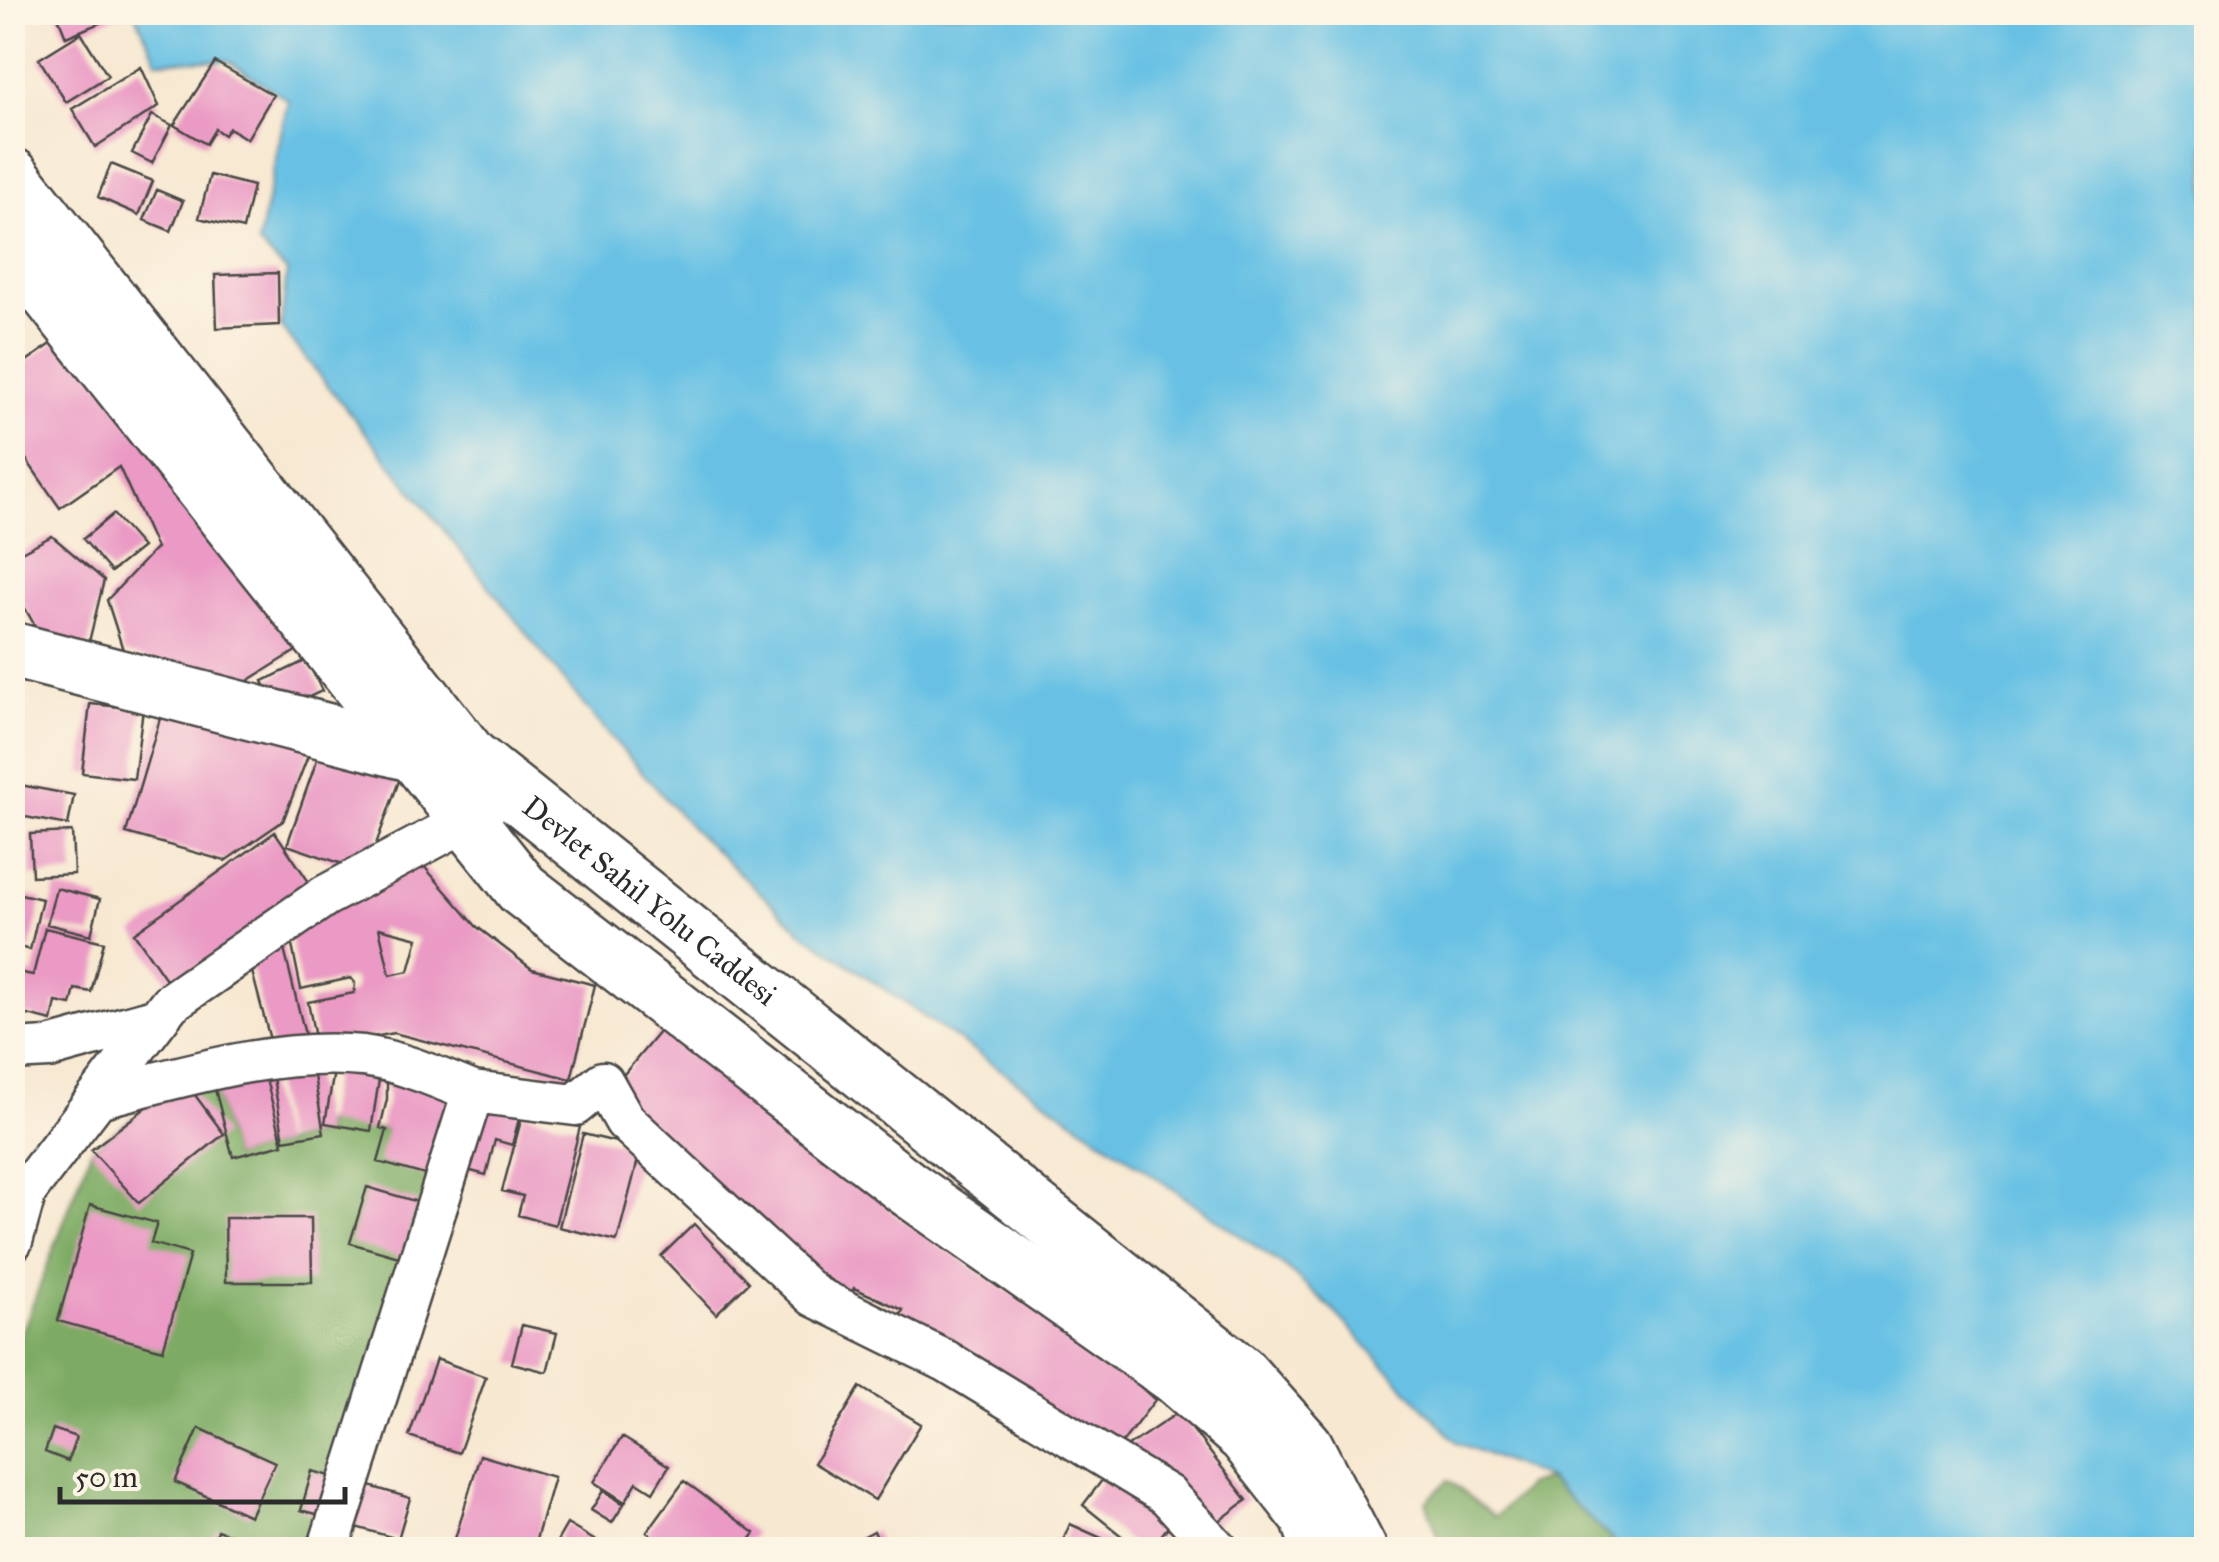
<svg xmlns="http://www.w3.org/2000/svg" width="2219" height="1562" font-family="'IM FELL Great Primer',serif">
	<rect width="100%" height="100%" fill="#fcf5e5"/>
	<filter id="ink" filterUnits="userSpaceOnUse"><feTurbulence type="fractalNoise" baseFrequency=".01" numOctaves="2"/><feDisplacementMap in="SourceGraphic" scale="20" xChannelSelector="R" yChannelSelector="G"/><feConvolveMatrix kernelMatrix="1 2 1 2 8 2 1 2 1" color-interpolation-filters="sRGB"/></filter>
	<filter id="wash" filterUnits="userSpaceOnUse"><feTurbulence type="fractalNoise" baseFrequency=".0048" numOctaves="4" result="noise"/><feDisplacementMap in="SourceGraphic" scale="40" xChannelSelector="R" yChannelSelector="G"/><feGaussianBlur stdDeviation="2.25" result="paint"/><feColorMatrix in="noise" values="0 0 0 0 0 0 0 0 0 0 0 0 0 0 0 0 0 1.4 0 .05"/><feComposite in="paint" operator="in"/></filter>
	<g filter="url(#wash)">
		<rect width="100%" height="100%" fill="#f7e8d1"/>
		<path fill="#7dab64" stroke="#546b48" stroke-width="2.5" d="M213 1082 233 1157 324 1133 325 1123 387 1130 440 1145 319 1549H13L12 1359 91 1150 162 1095Z
			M1548 1479 1618 1545 1612 1550 1443 1549 1426 1502 1448 1480 1495 1517 1528 1485Z"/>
		<path fill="#67c1e4" stroke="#497688" stroke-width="2.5" d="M135 13H2206V1549H1622L1548 1479 1456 1442 1332 1309 1284 1266 802 932 693 830 591 714 281 327 287 271 258 244 288 100 227 60 157 61Z"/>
		<g id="blocks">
			<path fill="#ea9ac4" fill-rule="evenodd" d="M56 12H124V13L66 37Z
				M81 33 108 76 66 102 39 59Z
				M215 62 273 95 247 139 229 128 224 135 215 129 206 144 174 125Z
				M141 67 159 106 95 147 72 109Z
				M152 115 172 125 152 163 132 153Z
				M111 164 153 181 139 215 98 197Z
				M210 175 253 186 243 229 199 218Z
				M157 190 183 201 171 231 144 220Z
				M278 273 279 325 217 328 215 275Z
				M69 332 299 649 238 687 124 653 107 600 156 548 119 467 60 508 12 439V371Z
				M113 514 142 547 111 572 83 539Z
				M52 536 104 580 88 646 44 642 12 585V557Z
				M307 660 322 691 277 712 263 681Z
				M167 695 314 740 283 821 225 861 126 833Z
				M90 704 143 709 134 779 82 773Z
				M320 751 400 778 366 872 287 845Z
				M20 785 74 795 68 825 15 815Z
				M72 832 74 874 32 876 30 834Z
				M275 832 313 888 170 985 134 933Z
				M422 864 476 926 532 969 595 985 571 1079 394 1033 317 1048 308 1002 354 993 355 983 351 978 301 989 288 926ZM379 928 418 938 409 971 390 975Z
				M56 888 100 899 91 935 47 924Z
				M12 892 42 899 30 950 12 945Z
				M45 928 104 942 91 992 75 989 71 1005 56 1002 52 1021 24 1014 19 1037 12 1036V971L33 975Z
				M282 941 308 1047 274 1055 249 960Z
				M660 1031 841 1158 893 1213 1110 1359 1155 1400 1115 1452 896 1327 903 1310 854 1288 851 1294 779 1245 610 1091Z
				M336 1060 381 1067 371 1131 325 1123Z
				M312 1065 324 1133 284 1140 272 1072Z
				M387 1067 465 1092 439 1179 378 1162 387 1130 380 1128 387 1099Z
				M263 1068 283 1144 233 1157 213 1082Z
				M183 1079 224 1134 139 1203 91 1150Z
				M474 1098 521 1111 512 1145 495 1140 486 1175 456 1167Z
				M523 1113 580 1127 555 1225 518 1215 523 1196 502 1191Z
				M583 1134 641 1148 617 1241 559 1227Z
				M367 1187 418 1202 402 1258 350 1243Z
				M90 1205 157 1223 151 1243 190 1254 163 1350 58 1321Z
				M225 1218H311L312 1282H226Z
				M694 1224 749 1282 716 1314 661 1256Z
				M522 1325 557 1333 547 1372 512 1363Z
				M436 1359 486 1377 459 1453 409 1436Z
				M860 1387 921 1424 875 1500 814 1463Z
				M1179 1412 1247 1500 1210 1528 1119 1452Z
				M199 1428 275 1462 250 1516 175 1482Z
				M53 1429 76 1437 68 1461 45 1452Z
				M622 1437 669 1466 653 1492 637 1482 625 1502 594 1482Z
				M480 1455 554 1477 533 1550H492L455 1539Z
				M1113 1466 1177 1515 1150 1550H1139L1083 1505Z
				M312 1471 338 1478 328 1517 301 1510Z
				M684 1481 755 1533 743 1550H671L647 1532Z
				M363 1484 410 1498 398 1539 352 1526Z
				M603 1491 624 1504 612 1523 591 1510Z
				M567 1524 611 1550H552Z
				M1070 1524 1128 1550H1059Z
				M217 1530 270 1549V1550H210Z
				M874 1531 883 1550H838Z"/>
		</g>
	</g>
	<g filter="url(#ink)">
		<use href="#blocks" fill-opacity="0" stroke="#4a4744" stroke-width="2.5"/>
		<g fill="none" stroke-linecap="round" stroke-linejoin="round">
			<g stroke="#4a4744" stroke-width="45">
				<path id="street" d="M12 1050 49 1048 158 1018
					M97 1098C181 1077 275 1047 363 1056 401 1061 438 1078 473 1092
					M12 1241 26 1191 170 1003 325 896 464 822 489 804
					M328 1550 473 1092 575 1105 603 1082 625 1121 814 1296 946 1361 1167 1495 1218 1550"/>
			</g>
			<g stroke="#4a4744" stroke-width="60">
				<path id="secondary" d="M12 650 410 753 441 755"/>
			</g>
			<g stroke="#4a4744" stroke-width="60">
				<g id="primary">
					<path id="s1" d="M12 176 470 757 1240 1373 1305 1446 1359 1550"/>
					<path d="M12 248 522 889 906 1187 1175 1376 1246 1437 1308 1516 1318 1543"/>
				</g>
			</g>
			<use href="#street" stroke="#fff" stroke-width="40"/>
			<use href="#secondary" stroke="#fff" stroke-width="55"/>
			<use href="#primary" stroke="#fff" stroke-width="55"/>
		</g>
	</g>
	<g text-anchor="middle" stroke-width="10" stroke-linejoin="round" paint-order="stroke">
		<g font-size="30" fill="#2b2b2b" stroke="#fcf5e5">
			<text dy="10" stroke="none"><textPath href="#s1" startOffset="970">Devlet Sahil Yolu Caddesi</textPath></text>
		</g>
	</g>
	<rect width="2219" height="1562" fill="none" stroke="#fcf5e5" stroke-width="50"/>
	<path d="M60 1487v15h285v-15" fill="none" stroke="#2b2b2b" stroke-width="5"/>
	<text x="75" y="1487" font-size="30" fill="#2b2b2b" stroke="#fcf5e5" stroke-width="8" paint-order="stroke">50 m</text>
</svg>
